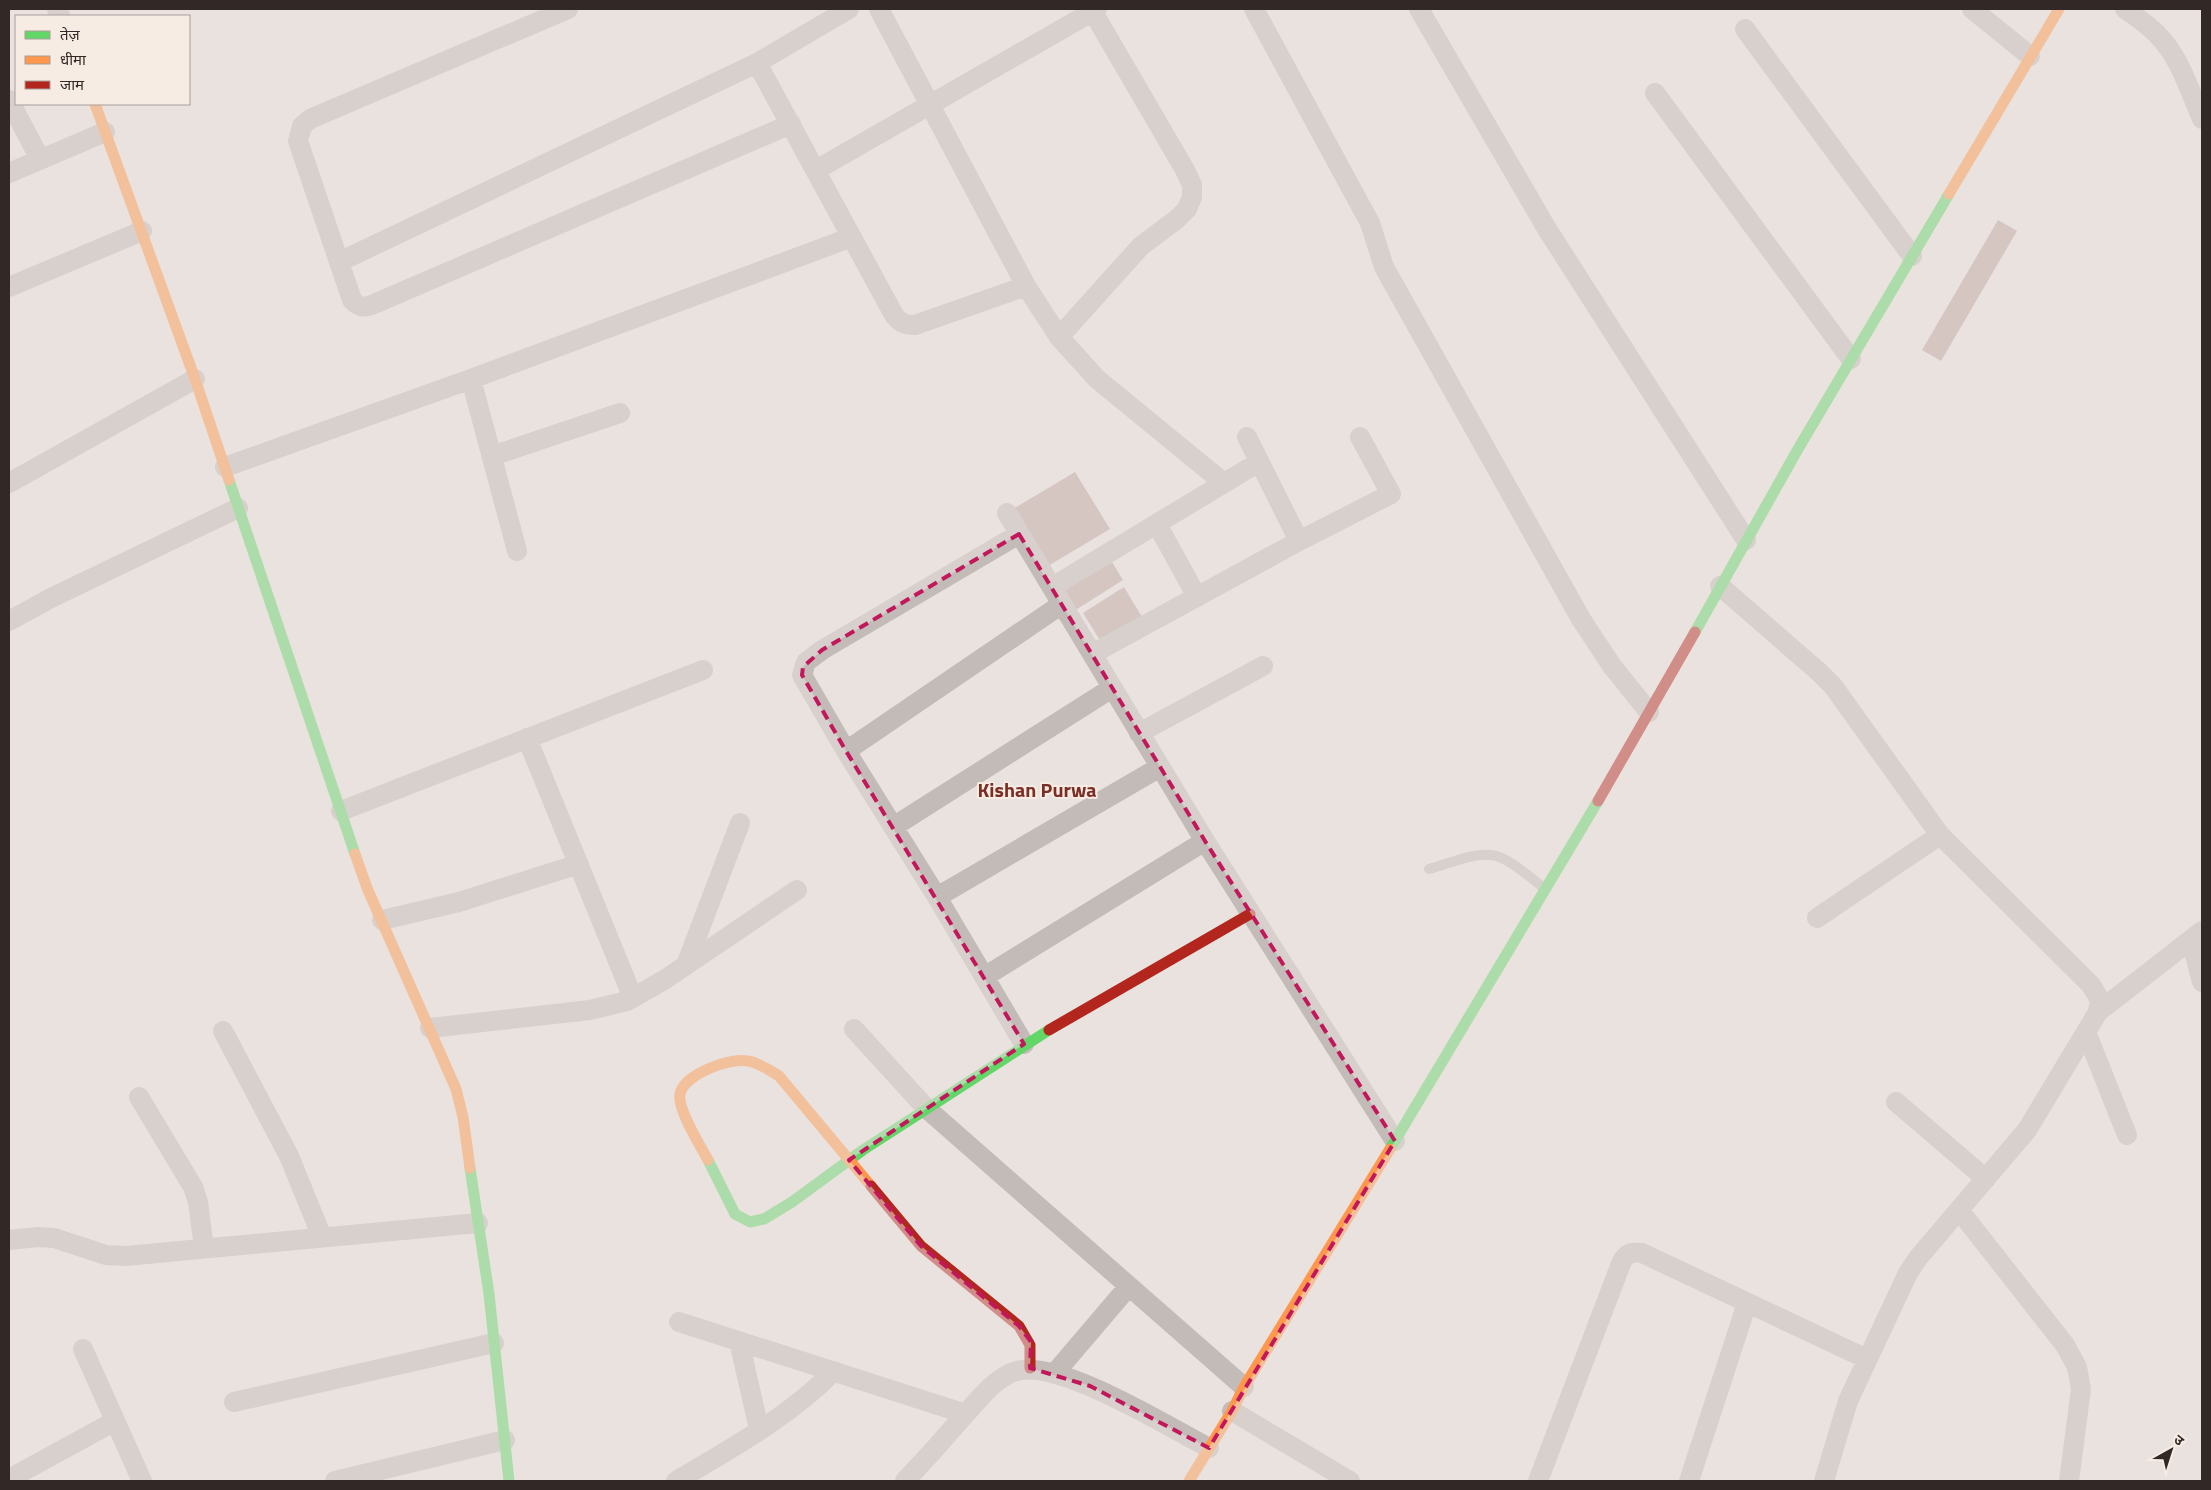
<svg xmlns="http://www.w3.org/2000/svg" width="2211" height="1490" font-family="'Titillium Web','Noto Sans Devanagari',sans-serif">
	<rect width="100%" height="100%" fill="#eae2de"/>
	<path fill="#bca5a1" d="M1998 220 2017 231 1941 361 1922 350Z
		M1075 472 1110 529 1048 566 1013 509Z
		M1104 549 1123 580 1074 611 1061 591Z
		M1124 587 1142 617 1101 642 1083 613Z"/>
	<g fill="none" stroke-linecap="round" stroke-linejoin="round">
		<path stroke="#c2bbb7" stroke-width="10" d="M1429 869C1448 864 1471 853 1491 855 1509 857 1529 877 1544 888"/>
		<path stroke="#c2bbb7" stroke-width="20" d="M57 9 60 16
			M568 9 310 119 302 126 298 141 352 300C360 308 364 308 374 304L791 124
			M879 9 1026 286 1059 337 1097 379 1224 483
			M1254 9 1370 223 1384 267 1581 619 1612 666 1649 712
			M1419 9 1547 229 1746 540
			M1972 9 2030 56
			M2125 9C2139 19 2153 28 2164 42 2182 64 2191 94 2202 119
			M1745 29 1912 256
			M757 63 894 315C900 323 905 325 915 325L1026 286
			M1655 93 1851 359
			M9 100 40 159
			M816 170 1097 9
			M9 173 105 132
			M339 262 757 63 849 9
			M9 287 142 231
			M1059 337 1141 246 1177 219 1187 209 1192 197V185L1185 170 1093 12
			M471 379 517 551
			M1247 437 1299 541
			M492 456 620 413
			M225 467 471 379 852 237
			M9 483 195 379
			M1007 513 1205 841 1395 1141
			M1157 524 1197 597
			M1019 534 822 650 806 662 802 675 846 751 937 897 1024 1044
			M1720 586 1819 672 1833 686 1940 835 2091 985 2100 1000 2098 1012 2027 1130 1918 1258 1908 1273 1848 1401 1824 1481
			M1052 587 1259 462
			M9 621 51 598 238 508
			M1092 654 1299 541 1391 494 1360 437
			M1139 733 1263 666
			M527 738 633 998
			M846 751 1062 604
			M341 811 703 670
			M893 827 1112 688
			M937 897 1160 767
			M1817 918 1940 835
			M382 920 459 902 579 864
			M2191 940 2202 982
			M686 965 740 823
			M984 977 1205 841
			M2098 1012 2202 931
			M430 1028 590 1010 627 1001 664 980 797 890
			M854 1029 926 1108 1244 1387
			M223 1031 289 1156 322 1237
			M2086 1032 2127 1135
			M139 1097 193 1187 198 1202 204 1248
			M1896 1102 1986 1179
			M1959 1210 2065 1345 2077 1367 2081 1389 2069 1481
			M9 1240 38 1237 54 1238 106 1255 126 1256 478 1223
			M679 1322 966 1414
			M739 1341 759 1429
			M83 1349 142 1481
			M1054 1374 1129 1286
			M234 1402 494 1343
			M1232 1411 1350 1481
			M9 1479 115 1421
			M335 1481 505 1440
			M676 1481C730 1449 789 1417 834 1371
			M905 1481C924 1461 943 1440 961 1419 976 1403 991 1382 1011 1373 1051 1353 1170 1428 1209 1448
			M1538 1481 1622 1261C1628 1252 1632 1252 1642 1253L1867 1359
			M1689 1481 1747 1303"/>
		<path stroke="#63d668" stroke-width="11" d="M229 480 355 854
			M1695 632 1798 449 1949 194
			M1390 1149 1598 801
			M708 1160 735 1214 750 1222 764 1219 792 1202 863 1150 1049 1030
			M470 1168 489 1294 509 1481"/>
		<path stroke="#ff974d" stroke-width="11" d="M95 104 195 379 229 480
			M1949 194 2059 9
			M355 854 367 888 456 1089 463 1117 470 1168
			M708 1160C700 1145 677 1109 680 1094 684 1074 731 1057 748 1061 760 1063 769 1070 779 1076L871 1186
			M1189 1481 1232 1411 1244 1387 1390 1149"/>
		<path stroke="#b3261e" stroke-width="11" d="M1598 801 1695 632
			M1049 1030 1250 914
			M871 1186 921 1246 1019 1326 1030 1345V1368"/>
	</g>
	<path d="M0 0H2211V1490H0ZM1019 534 1205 841 1395 1141 1209 1448 1090 1386 1030 1368 1031 1342 1019 1326 921 1246 849 1160 1024 1044 846 751 802 675 803 667 822 650Z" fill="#eae2de" fill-opacity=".55" fill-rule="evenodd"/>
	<path fill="none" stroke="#c2185b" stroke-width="4" stroke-dasharray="10 6" stroke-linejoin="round" d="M1019 534 1205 841 1395 1141 1209 1448 1090 1386 1030 1368 1031 1342 1019 1326 921 1246 849 1160 1024 1044 846 751 802 675 803 667 822 650Z"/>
	<g text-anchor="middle" stroke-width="4" stroke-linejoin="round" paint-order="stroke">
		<g font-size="20" font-weight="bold" fill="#7a2e26" stroke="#f7ece4">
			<text x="1037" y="797">Kishan Purwa</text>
		</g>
	</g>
	<rect width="2211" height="1490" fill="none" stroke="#322826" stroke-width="20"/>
	<rect x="15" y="15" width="175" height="90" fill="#f7ece4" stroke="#a89e98"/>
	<rect x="25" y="31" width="25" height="8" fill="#63d668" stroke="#a89e98"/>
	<text x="60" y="40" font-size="15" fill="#322826">तेज़</text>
	<rect x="25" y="56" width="25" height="8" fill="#ff974d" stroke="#a89e98"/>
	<text x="60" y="65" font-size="15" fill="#322826">धीमा</text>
	<rect x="25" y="81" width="25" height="8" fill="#b3261e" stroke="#a89e98"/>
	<text x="60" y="90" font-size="15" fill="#322826">जाम</text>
	<g transform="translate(2171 1450) rotate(39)" stroke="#f7ece4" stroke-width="4" paint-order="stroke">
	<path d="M0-4L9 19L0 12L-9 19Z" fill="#322826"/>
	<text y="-8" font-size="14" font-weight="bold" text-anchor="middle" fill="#322826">उ</text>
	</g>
</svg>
